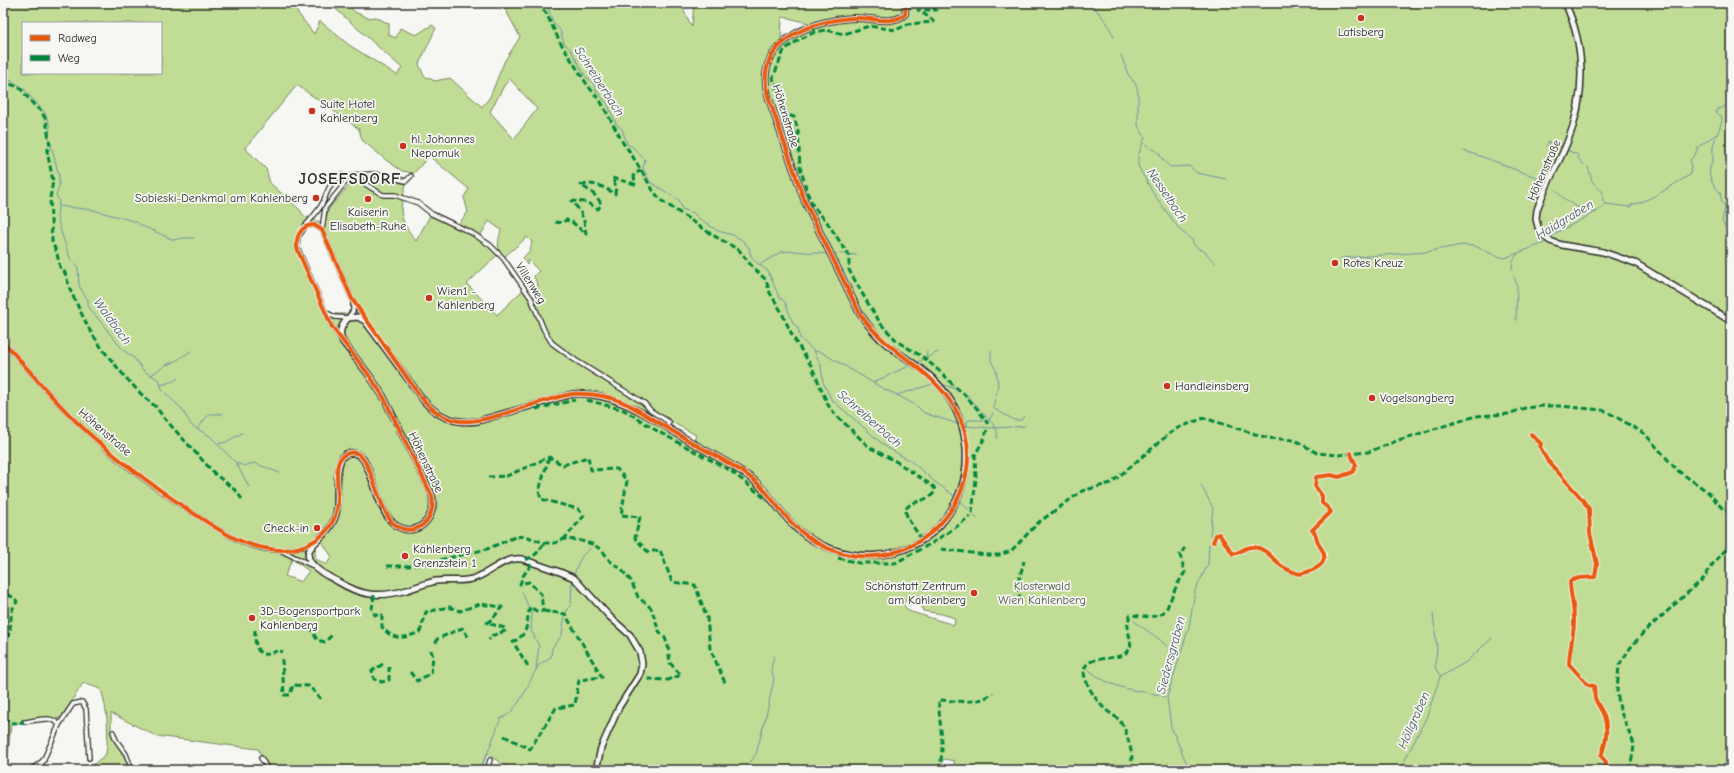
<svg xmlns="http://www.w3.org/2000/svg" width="1734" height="773" font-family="'Comic Neue',sans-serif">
	<rect width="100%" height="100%" fill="#f6f6f2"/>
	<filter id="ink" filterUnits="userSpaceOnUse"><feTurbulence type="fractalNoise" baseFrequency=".025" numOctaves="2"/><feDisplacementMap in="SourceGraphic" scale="8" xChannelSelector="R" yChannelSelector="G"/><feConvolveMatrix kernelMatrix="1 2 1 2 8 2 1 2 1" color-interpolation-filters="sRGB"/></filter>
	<g filter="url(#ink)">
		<path fill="#c1dd95" stroke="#768460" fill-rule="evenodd" d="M3 3H290L314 34 320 21 349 45 397 75 402 68 329 3H346L355 12 368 18 376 17 389 24V35L396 38 400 28 416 35 432 25 436 28 419 64 424 76 435 81 450 78 482 107 490 97 504 62 520 37 502 3H680L692 27 694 3H1731V770H952L955 761 944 759 942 762 943 770H512L487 754 479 770H271L258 749 156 736 111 713V731L120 746 119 748 124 756 129 770H87L106 754C109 729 108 714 101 689L83 683 61 718 11 724 8 754H3ZM784 17 809 23V24L781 38 782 18ZM23 23H161V73H23ZM510 79 537 109 514 139 490 112 505 84ZM297 85 359 129 362 140 386 160 402 171 414 173 429 156 469 189 464 197 468 212 457 226 480 236 489 221 501 230C499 239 495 249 504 257L527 237 532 242 530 250 523 258 527 265 528 260 539 271 534 276 538 287 537 295 530 298 524 289 497 315 467 284 498 254 476 236 431 214 416 241C398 218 399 212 406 184L364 175 355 179 331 206 328 211 325 224 304 216 300 210 270 183 266 169 245 148ZM312 226 319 230 322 234 351 300V309L346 314H333L325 309 297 243 305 229ZM668 420 696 435 694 441 665 423ZM321 540 332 557 326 565 316 559C314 549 315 547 321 540ZM292 559 309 571 301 582 285 576ZM913 598 921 605 923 611 942 614 955 618 954 625 908 611 903 604 907 599Z"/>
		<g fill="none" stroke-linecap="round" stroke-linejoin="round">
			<path stroke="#6d90a7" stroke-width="1" d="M540 3 548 7 552 20 560 30 564 43 571 50 585 76 593 83 596 90 608 105 616 124 622 129 627 144 633 147 645 160 643 169 650 182 679 200 682 209 694 213 697 217 718 231 733 235 742 240 749 248 751 256 756 262 768 271 779 297 785 302 793 323 798 328 800 338 814 351 821 365 823 382 831 399 886 447 911 461 935 482 956 497
				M1091 3 1107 23 1114 37
				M1121 55 1128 74 1136 85 1138 93V126L1145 137 1138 156V166L1153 193 1180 230 1192 240 1194 245 1200 250
				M3 76 22 87 45 113 50 126 49 137 59 176V188L56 195 59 201 57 217 62 235 71 261 78 267 79 286 88 300V306L123 350 134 358 144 371 159 380 162 390 181 408 192 426 210 436 235 462 244 466 254 463 280 473
				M1731 100H1729L1723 108 1717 109 1716 112 1722 117C1722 126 1716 135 1714 143 1712 148 1713 154 1713 159 1713 162 1711 164 1710 167 1708 177 1713 187 1720 192L1722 203 1725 207 1722 221 1726 229V239L1731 251
				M1144 143 1159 153 1163 160 1170 167 1189 166 1197 173 1226 179
				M1546 146 1549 142 1562 147
				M1567 150 1578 155V158L1584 165
				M1464 151C1482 156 1499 163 1516 170 1526 174 1536 176 1546 181
				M1588 167 1592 181 1597 187 1603 192V201L1605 203
				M1555 189C1568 205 1576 207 1596 212
				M59 206 93 210 137 222 140 225 174 240 183 238H194
				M1550 239 1556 233 1596 212 1606 204 1630 207 1631 205C1656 199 1669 186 1690 175L1691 165 1690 160 1695 155 1698 147 1718 133
				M1200 249 1205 252 1215 263
				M832 253 857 255
				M1341 258 1425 252 1462 245 1475 246 1496 256 1505 258 1547 242
				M759 265 781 252 793 251 829 254
				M1512 269 1513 261 1518 253
				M1514 277 1517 285 1516 320
				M991 350V361L996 370 998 386 993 408 1014 420H1021L1024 416
				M815 351 821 352 882 388 897 395 917 406 924 413 958 424
				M926 358 927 351
				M916 363 938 352
				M151 375 166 365 174 362 191 351
				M874 382 911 365
				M941 384 953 388 958 392
				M161 385 174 381 178 378
				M965 393 980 409
				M897 395 933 384
				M982 412C988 420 1000 427 997 438
				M989 421 993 413
				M965 426 992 428 1011 427
				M967 426V421L970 420H984
				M1014 427 1025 426
				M198 428 209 414H223
				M218 444 226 442 242 433
				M236 463 249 487
				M1201 485 1213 508 1210 536
				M959 499 977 519
				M574 575C577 565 581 554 590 549
				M522 592 532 615 531 630 539 646 536 669
				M1433 614 1437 648 1435 667 1440 676
				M1134 621C1145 631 1166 640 1171 653L1179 656
				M1731 632V647
				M1087 668C1100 681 1119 688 1138 691 1147 693 1156 693 1165 697
				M1731 729V731
				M481 770 501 718C517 714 528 684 536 670L539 665 551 657 552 648 562 635 565 614 571 604 572 582
				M745 770 756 754 766 716 774 679 771 669 774 655
				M1184 770 1187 764 1171 727 1167 697 1189 627 1195 591 1208 564 1209 544
				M1400 770 1427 716 1440 677 1466 662 1492 638"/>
			<g stroke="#2b2b2b" stroke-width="6">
				<path id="street" d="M353 175 374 174 406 181 411 176
					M352 176 383 195H395L418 203 432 214 472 233 490 245 503 258 531 298 544 330 552 343 575 360 644 403 651 411 669 422 666 427
					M305 226C311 220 316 213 321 206 327 195 329 181 341 175L346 177
					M322 230 325 208 345 183 346 177
					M327 313 335 317 348 318 353 311V302
					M341 339 332 327 297 247 298 237 306 226 314 225 322 230 352 299 365 320
					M3 341C32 374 61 409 94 438 123 465 156 488 188 510 209 523 230 539 254 546 274 552 294 552 313 543
					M282 551 311 565
					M24 722C35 721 52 714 59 725
					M113 732 116 740 126 754 132 770
					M261 758 268 770
					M31 770 44 760
					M39 770 59 725 73 704 82 702 86 709 89 758
					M487 770 490 760"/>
			</g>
			<g stroke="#2b2b2b" stroke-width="8">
				<path id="secondary" d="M1565 3C1586 47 1586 97 1567 143 1558 165 1545 186 1537 210L1536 219 1538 227 1542 234 1550 241 1562 245 1603 252 1635 263 1731 321
					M596 770 601 748 619 707 640 674 642 664 640 652 630 635 610 617 574 578 560 572 522 559C505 556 490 573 475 578 462 583 449 579 436 581 426 583 416 587 407 590 379 598 361 596 337 581 330 577 320 573 314 566 300 552 315 544 324 534 329 529 334 521 336 514 340 500 331 454 350 453 355 452 359 455 363 459 375 477 377 508 393 523 415 542 440 517 431 492L383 396 369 375 343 342C338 333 341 326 348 318L358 317 365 321 424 401C438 417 457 424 478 421L572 394C618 391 653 420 691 442 711 454 732 464 751 478 769 492 780 513 797 529 840 566 909 566 945 519 978 475 972 416 932 378 918 365 900 355 885 343 875 335 868 325 860 314L805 202 768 96C753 42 812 20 854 18 869 17 893 26 905 14L906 3"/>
			</g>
			<use href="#street" stroke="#f6f6f2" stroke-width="3.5"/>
			<use href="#secondary" stroke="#f6f6f2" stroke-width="5"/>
			<path stroke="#00873e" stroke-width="3" stroke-dasharray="6 3" stroke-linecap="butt" d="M537 3 546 13 560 42 588 86 601 102 623 143 630 152 654 192 662 201 711 234 739 250 750 264 766 280 770 293 781 311 793 337 812 367 828 405 835 414 869 447 897 462 934 487 935 491C929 503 911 499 905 510L908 519 922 540
				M812 28 815 32 826 30 844 34 869 26 896 30 908 24 933 22V20L918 10H936L926 3
				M815 32 797 41 784 50 773 78 781 104 788 115 794 117 798 130 800 167 808 194 813 206 827 222 846 251 849 256V270L870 307 881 324 898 342 923 357 944 375 953 385 963 393 979 411 988 424
				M3 79 10 84 19 87 34 105 41 111 46 120 50 146 47 151 53 181 50 198 52 241 57 254 60 267 65 273 71 292 89 329 103 350 126 378 145 398 156 407 164 418 215 474 235 490 242 499
				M555 222 562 223 566 220 572 222 586 234 584 221 580 211 572 201 586 202 598 209 601 205C599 196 588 190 581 185 595 182 604 187 615 194L616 186 612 178 635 184 634 175 641 170
				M587 400 624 410 659 432 731 471 767 500
				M536 409 575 400
				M549 457 539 491 541 499 578 509 584 516 564 539
				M488 477 507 476 549 457 563 465 588 457 591 470 617 469 627 481 621 515 640 517 635 538 648 552 660 550 672 582 695 585 707 618 710 648 726 685
				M972 513 976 479 975 455 984 439 987 430
				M941 549 987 555H999L1011 551 1039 522 1082 491 1111 483 1169 434 1178 428 1204 418 1268 438 1295 440 1317 453 1338 455 1368 452 1399 440 1476 416 1508 414 1525 408 1543 406H1559L1602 410 1611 414 1645 434 1677 470 1708 492 1721 507 1731 515
				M838 558 859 563H895L932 543 959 525 970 516
				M526 560 536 554 545 543
				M387 566H411L427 563 487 549 515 537 525 536 545 543H555L564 539 578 540 592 544 602 550 610 561 621 569 631 581 638 597 651 608 659 631 665 638 668 646 670 663 681 675 668 680 645 679
				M3 587 8 595 15 598 17 602C9 611 12 618 10 629 9 636 6 642 3 647
				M374 595 372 609 375 615H382V627C394 642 404 638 420 632L426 612 449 607 460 611 480 604 502 607 494 617 487 623 505 628V631L491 636 489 640
				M1021 600C1015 587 1021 574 1024 561
				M310 626 317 640 325 642 333 634
				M255 630C254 647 258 662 278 650L283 652
				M436 643 437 639 462 628 469 638
				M282 659 284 695H290L293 685 309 686 321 699
				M383 664 372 671 374 679 382 682 389 680V667
				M528 666 513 642C531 632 525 624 530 607L538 612 543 611 541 594 529 582 520 584 523 576 533 562
				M410 672 417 681 431 673 433 656 430 648
				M3 718 13 723 24 722
				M504 736 530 749 556 708 575 705 579 680 602 677 565 614 543 611
				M938 770C947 747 938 724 939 700 956 701 979 705 993 693
				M1130 770C1133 762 1132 754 1130 746 1127 737 1126 729 1120 721 1116 716 1110 714 1105 709 1097 702 1083 681 1084 670 1086 655 1113 661 1124 654 1136 647 1128 638 1128 627 1127 623 1129 619 1130 615L1150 617 1160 615 1166 610 1177 585 1185 572 1180 555 1184 549 1183 548
				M1629 770 1633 754 1634 744 1620 710 1617 691 1619 665 1631 647 1644 632 1703 579 1712 565 1729 546"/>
			<g stroke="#f6f6f2" stroke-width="6">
				<path id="cycleway" d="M3 341C32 374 61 409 94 438 123 464 155 487 187 509 213 526 238 545 270 549 302 554 335 537 338 502 339 490 335 476 338 464 340 456 348 451 356 453 372 459 378 509 393 523 414 541 437 520 432 496L383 396 369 375 332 327 298 251C294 239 300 225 314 225L322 230 352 299 420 396C446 429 471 424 507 413 529 406 550 398 572 394 592 393 611 396 629 405 650 417 670 430 691 442 711 454 733 464 751 478 764 487 773 501 783 513 799 533 820 548 845 554 925 572 996 486 957 412 932 366 889 356 860 314L805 202 768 96C753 42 812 20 854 18 869 17 893 26 905 14L906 3
					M1531 434 1541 444 1540 447 1547 460 1582 499 1589 509 1590 533 1597 564 1595 577 1579 578 1570 581C1570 593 1574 605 1574 618 1575 633 1569 649 1569 664L1588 685 1594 686C1595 690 1594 694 1595 698 1597 704 1602 710 1604 716 1609 730 1606 743 1601 756L1606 762 1607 770
					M1213 542 1216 535 1219 534 1233 554C1241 553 1245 546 1253 547 1266 548 1271 557 1279 564 1284 569 1293 572 1299 574 1309 572 1326 567 1324 554 1323 549 1318 546 1317 540 1316 535 1316 534 1312 530L1331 512 1328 508 1322 503V496L1315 486 1316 477 1331 475 1339 477 1353 472 1356 465 1352 457 1351 453"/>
			</g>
			<use href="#cycleway" stroke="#e8590c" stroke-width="4"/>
		</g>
	</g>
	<g fill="#c8321e" stroke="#f6f6f2" stroke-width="1.5">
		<circle cx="1361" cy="18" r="4"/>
		<circle cx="312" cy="111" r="4"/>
		<circle cx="403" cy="146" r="4"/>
		<circle cx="316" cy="198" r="4"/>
		<circle cx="368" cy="199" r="4"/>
		<circle cx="1335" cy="263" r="4"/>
		<circle cx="429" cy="298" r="4"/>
		<circle cx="1167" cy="386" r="4"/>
		<circle cx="1372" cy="398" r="4"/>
		<circle cx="317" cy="528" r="4"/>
		<circle cx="405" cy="556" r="4"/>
		<circle cx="974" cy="593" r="4"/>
		<circle cx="252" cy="618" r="4"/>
	</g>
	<g text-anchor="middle" stroke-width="3.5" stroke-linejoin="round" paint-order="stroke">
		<g font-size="12" fill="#2b2b2b" stroke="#f6f6f2" text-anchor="start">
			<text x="1361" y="36" text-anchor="middle">Latisberg</text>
			<text x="320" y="108">Suite Hotel<tspan x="320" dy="14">Kahlenberg</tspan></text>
			<text x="411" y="143">hl. Johannes<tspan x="411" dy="14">Nepomuk</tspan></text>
			<text x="308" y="202" text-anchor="end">Sobieski-Denkmal am Kahlenberg</text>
			<text x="368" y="216" text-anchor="middle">Kaiserin<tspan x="368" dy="14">Elisabeth-Ruhe</tspan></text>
			<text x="1343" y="267">Rotes Kreuz</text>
			<text x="437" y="295">Wien1 -<tspan x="437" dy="14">Kahlenberg</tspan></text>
			<text x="1175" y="390">Handleinsberg</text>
			<text x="1380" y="402">Vogelsangberg</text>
			<text x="309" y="532" text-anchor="end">Check-in</text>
			<text x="413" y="553">Kahlenberg<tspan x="413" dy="14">Grenzstein 1</tspan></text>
			<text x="966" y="590" text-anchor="end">Schönstatt Zentrum<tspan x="966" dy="14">am Kahlenberg</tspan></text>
			<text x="260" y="615">3D-Bogensportpark<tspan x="260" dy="14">Kahlenberg</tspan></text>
		</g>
		<g font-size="12" fill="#2b2b2b" stroke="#f6f6f2">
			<text transform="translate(786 116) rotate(73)" y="4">Höhenstraße</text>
			<text transform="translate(1544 170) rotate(-66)" y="4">Höhenstraße</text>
			<text transform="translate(531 283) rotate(58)" y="4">Villenweg</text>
			<text transform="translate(105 432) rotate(41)" y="4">Höhenstraße</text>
			<text transform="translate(426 462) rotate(65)" y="4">Höhenstraße</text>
		</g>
		<g font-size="12" fill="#505846" stroke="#f6f6f2">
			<text x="1042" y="590">Klosterwald<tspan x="1042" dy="14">Wien Kahlenberg</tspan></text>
		</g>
		<g font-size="13" font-style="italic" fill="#46555e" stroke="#f6f6f2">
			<text transform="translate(600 81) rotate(57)" y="5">Schreiberbach</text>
			<text transform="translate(1168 195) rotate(56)" y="5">Nesselbach</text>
			<text transform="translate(1564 219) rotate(-31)" y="5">Haidgraben</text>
			<text transform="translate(113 321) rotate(54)" y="5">Waldbach</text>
			<text transform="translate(870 418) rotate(41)" y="5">Schreiberbach</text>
			<text transform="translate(1170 655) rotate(-75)" y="5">Siedersgraben</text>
			<text transform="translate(1413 720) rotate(-66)" y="5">Höllgraben</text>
		</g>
		<g font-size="16" font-weight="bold" letter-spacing="1" fill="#2b2b2b" stroke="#f6f6f2">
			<text x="350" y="184">JOSEFSDORF</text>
		</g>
	</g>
	<rect width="1734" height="773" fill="none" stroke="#f6f6f2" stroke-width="16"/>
	<rect x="8" y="8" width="1718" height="757" fill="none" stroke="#2b2b2b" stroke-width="1.5" filter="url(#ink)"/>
	<rect x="22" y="22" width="140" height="52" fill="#f6f6f2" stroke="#a5a5a2"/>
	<rect x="30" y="35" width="20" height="6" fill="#e8590c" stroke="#a5a5a2"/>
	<text x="58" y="42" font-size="12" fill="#2b2b2b">Radweg</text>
	<rect x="30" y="55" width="20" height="6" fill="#00873e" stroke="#a5a5a2"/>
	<text x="58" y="62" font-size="12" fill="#2b2b2b">Weg</text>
</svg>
